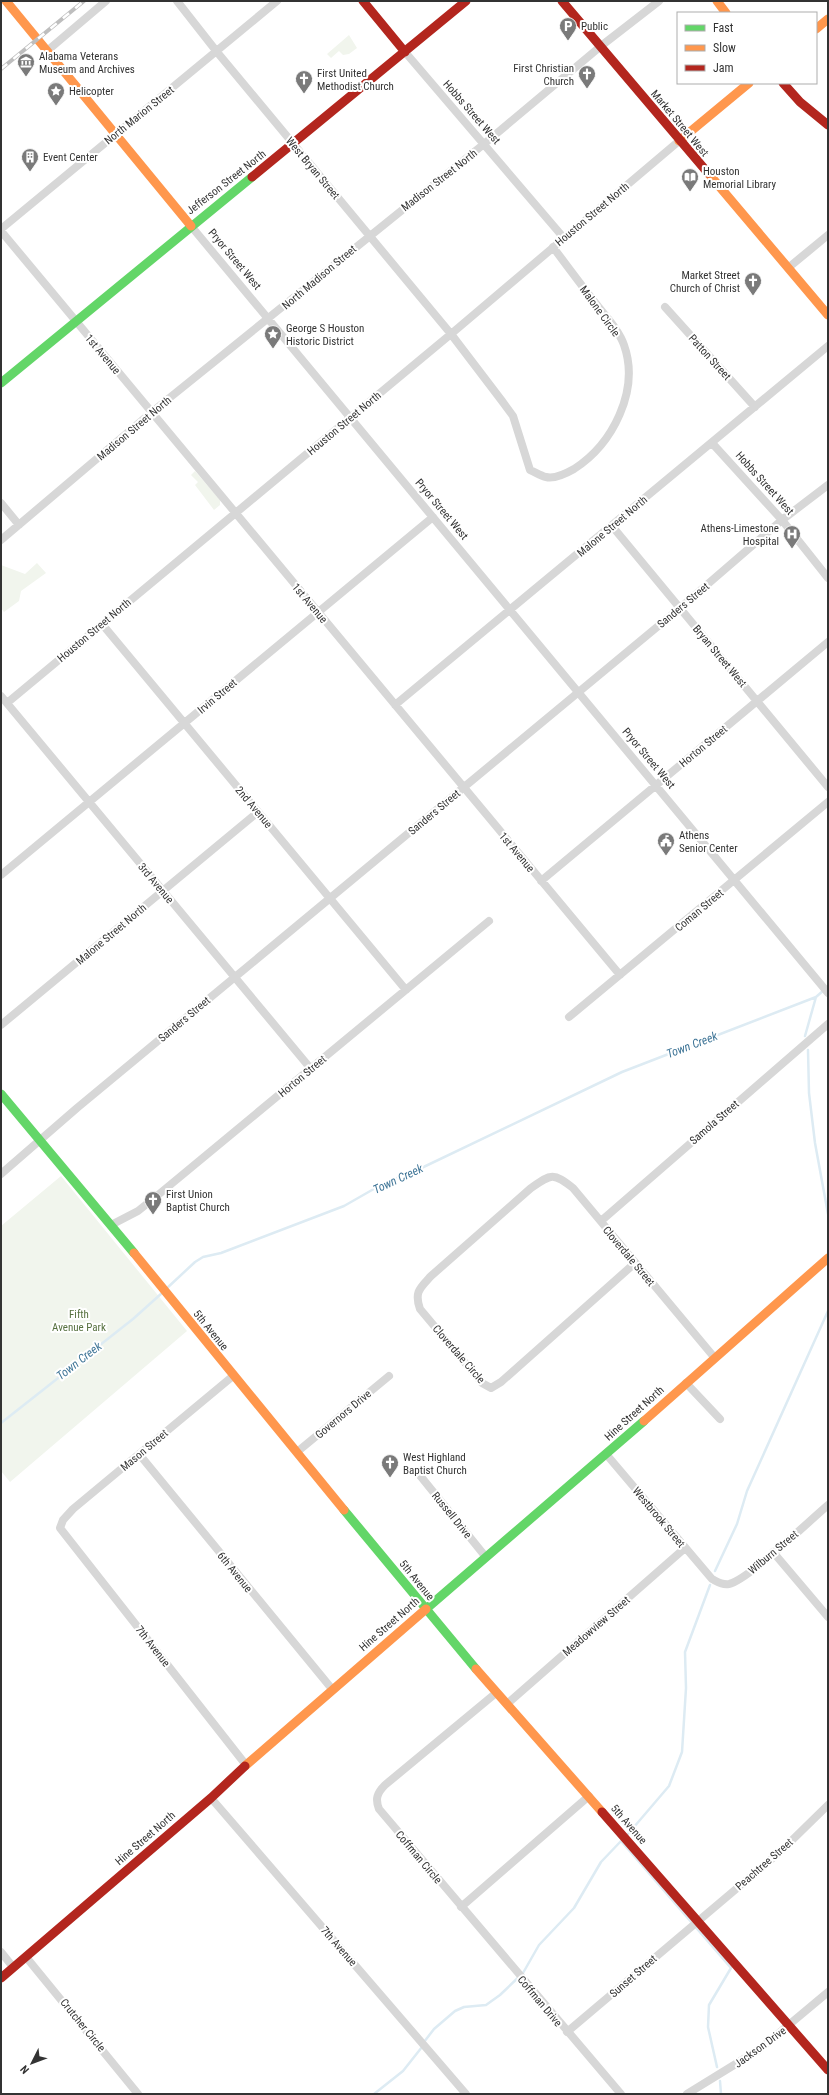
<svg xmlns="http://www.w3.org/2000/svg" width="829" height="2095" font-family="'Roboto Condensed',sans-serif">
	<rect width="100%" height="100%" fill="#fff"/>
	<path fill="#f1f5ed" d="M349 35 357 48 349 54 343 55 339 51 331 58 327 54Z
		M195 471 220 500V505L214 510 195 485 198 482 191 475Z
		M37 563 46 573 21 591 19 601 4 612 1 608V565L25 574Z
		M61 1176 187 1331 10 1482 1 1471V1226Z"/>
	<g fill="none" stroke-linecap="round" stroke-linejoin="round">
		<path stroke="#ddebf3" stroke-width="2.5" d="M805 1036 816 997
			M808 1050 809 1093 815 1143 828 1214
			M166 1289 195 1262 203 1257 221 1253 344 1206 386 1182 411 1173 622 1072 816 997 824 990
			M1 1423 133 1319 162 1293
			M715 1571 737 1524 747 1491 828 1311
			M628 1834 669 1786 682 1752 686 1688 685 1652 710 1585
			M621 1841 731 1968 709 2005 708 2027 717 2067
			M424 2042 434 2029 455 2011 464 2007 486 2005 500 1995 523 1973 539 1945 574 1908 601 1862 622 1840
			M720 2081 721 2094
			M374 2094 403 2071 422 2047"/>
		<path stroke="#d7d7d7" stroke-width="8" d="M177 1 217 52 451 334 502 401 513 416 530 470C535 472 541 476 546 477 554 479 567 473 574 469 613 444 640 390 624 345 619 330 606 317 597 305 582 286 567 266 553 247
			M47 51 106 1
			M405 52 563 237
			M191 226 828 993
			M1 229 277 1
			M1 231 620 975
			M788 268 828 235
			M665 307 755 407
			M712 443 782 520 828 578
			M1 503 19 525
			M612 526 828 787
			M1 540 152 412 484 144 601 46 659 1
			M102 624 406 990
			M1 696 311 1069
			M7 703 451 334 679 141
			M395 705 828 346
			M1 875 433 517
			M541 881 828 642
			M569 1017 828 802
			M1 1025 258 812
			M1 1174 77 1108 680 608 782 520 828 485
			M601 1221 828 1024
			M111 1225 138 1211 158 1195 489 921
			M635 1263 501 1382 491 1388 482 1383 420 1309C414 1292 420 1288 431 1276L531 1188C551 1174 553 1172 573 1188L714 1357
			M233 1376 73 1509 63 1520 60 1528 246 1765
			M686 1383 720 1419
			M297 1452 389 1376
			M139 1454 332 1689
			M606 1454 712 1579C718 1582 722 1585 729 1584 747 1581 810 1520 828 1505
			M418 1473 485 1556
			M773 1552 828 1617
			M496 1693 385 1785C377 1793 375 1799 379 1809L621 2094
			M507 1704 685 1548
			M211 1798 466 2094
			M461 1907 589 1796
			M1 1952 13 1967
			M26 1957 138 2094
			M567 2032 781 1851 828 1805
			M687 2094 760 2049 828 1992"/>
		<path stroke="#63d668" stroke-width="9" d="M1 383 252 177
			M1 1094 134 1253
			M344 1510 476 1669
			M426 1609 644 1421"/>
		<path stroke="#ff974d" stroke-width="9" d="M6 1 191 226
			M717 1 726 13
			M816 29 828 19
			M679 141 749 83
			M708 173 828 315
			M134 1253 344 1510
			M644 1421 828 1258
			M476 1669 602 1812
			M245 1766 426 1609"/>
		<path stroke="#b3261e" stroke-width="9" d="M363 1 405 52
			M562 1 708 173
			M783 83 800 102 828 125
			M252 177 466 1
			M602 1812 828 2070
			M1 1978 211 1798 245 1766"/>
		<g stroke="#bebebe" stroke-width="4">
			<path id="rail" d="M1 69 84 1"/>
		</g>
		<use href="#rail" stroke="#fff" stroke-width="2.5" stroke-dasharray="8" stroke-linecap="butt"/>
	</g>
	<defs>
		<g id="parking-pin" transform="scale(0.9)"><path d="M0 17L-7.5 6A9.5 9.5 0 1 1 7.5 6Z" fill="#7a7a7a" stroke="#fff"/><path d="M-3.5-5.5H1a3.5 3.5 0 0 1 0 7H-1V5.5H-3.5ZM-1-3.4V-.6H.8a1.4 1.4 0 0 0 0-2.8Z" fill="#fff"/></g>
		<g id="museum-pin" transform="scale(0.9)"><path d="M0 17L-7.5 6A9.5 9.5 0 1 1 7.5 6Z" fill="#7a7a7a" stroke="#fff"/><path d="M0-6L6-3V-2H-6V-3ZM-5-1h2V3h-2ZM-1-1h2V3h-2ZM3-1h2V3H3ZM-6 4H6V6H-6Z" fill="#fff"/></g>
		<g id="church-pin" transform="scale(0.9)"><path d="M0 17L-7.5 6A9.5 9.5 0 1 1 7.5 6Z" fill="#7a7a7a" stroke="#fff"/><path d="M-1.2-6h2.4v3.5h3.3v2.4h-3.3V6h-2.4V-.1h-3.3v-2.4h3.3Z" fill="#fff"/></g>
		<g id="sight-pin" transform="scale(0.9)"><path d="M0 17L-7.5 6A9.5 9.5 0 1 1 7.5 6Z" fill="#7a7a7a" stroke="#fff"/><path d="M0-6L1.8-2.2L6-1.7L2.9 1.2L3.7 5.4L0 3.3L-3.7 5.4L-2.9 1.2L-6-1.7L-1.8-2.2Z" fill="#fff"/></g>
		<g id="building-pin" transform="scale(0.9)"><path d="M0 17L-7.5 6A9.5 9.5 0 1 1 7.5 6Z" fill="#7a7a7a" stroke="#fff"/><path d="M-4-6H4V6H1V3H-1V6H-4ZM-2.5-4.3h1.7v1.8h-1.7ZM.8-4.3h1.7v1.8H.8ZM-2.5-1h1.7V.8h-1.7ZM.8-1h1.7V.8H.8Z" fill="#fff"/></g>
		<g id="library-pin" transform="scale(0.9)"><path d="M0 17L-7.5 6A9.5 9.5 0 1 1 7.5 6Z" fill="#7a7a7a" stroke="#fff"/><path d="M-6-4Q-3-5.5-.7-3.5V5Q-3 3-6 4ZM6-4Q3-5.5 .7-3.5V5Q3 3 6 4Z" fill="#fff"/></g>
		<g id="hospital-pin" transform="scale(0.9)"><path d="M0 17L-7.5 6A9.5 9.5 0 1 1 7.5 6Z" fill="#7a7a7a" stroke="#fff"/><path d="M-5-5h3v3.5h4V-5h3V5h-3V1.5h-4V5h-3Z" fill="#fff"/></g>
		<g id="civic-pin" transform="scale(0.9)"><path d="M0 17L-7.5 6A9.5 9.5 0 1 1 7.5 6Z" fill="#7a7a7a" stroke="#fff"/><path d="M-.6-6.5H3V-4.5H.6V-3L4-1V1h2V6H-6V1h2V-1L-.6-3ZM-1.2 2.5V6h2.4V2.5Z" fill="#fff"/></g>
	</defs>
	<g fill-rule="evenodd">
		<use href="#parking-pin" x="568" y="26"/>
		<use href="#museum-pin" x="26" y="62"/>
		<use href="#church-pin" x="587" y="74"/>
		<use href="#church-pin" x="304" y="79"/>
		<use href="#sight-pin" x="56" y="91"/>
		<use href="#building-pin" x="30" y="157"/>
		<use href="#library-pin" x="690" y="177"/>
		<use href="#church-pin" x="753" y="281"/>
		<use href="#sight-pin" x="273" y="334"/>
		<use href="#hospital-pin" x="792" y="534"/>
		<use href="#civic-pin" x="666" y="841"/>
		<use href="#church-pin" x="153" y="1200"/>
		<use href="#church-pin" x="390" y="1463"/>
	</g>
	<g text-anchor="middle" stroke-width="4" stroke-linejoin="round" paint-order="stroke">
		<g font-size="11" fill="#333" stroke="#fff" text-anchor="start">
			<text x="581" y="30">Public</text>
			<text x="39" y="60">Alabama Veterans<tspan x="39" dy="13">Museum and Archives</tspan></text>
			<text x="574" y="72" text-anchor="end">First Christian<tspan x="574" dy="13">Church</tspan></text>
			<text x="317" y="77">First United<tspan x="317" dy="13">Methodist Church</tspan></text>
			<text x="69" y="95">Helicopter</text>
			<text x="43" y="161">Event Center</text>
			<text x="703" y="175">Houston<tspan x="703" dy="13">Memorial Library</tspan></text>
			<text x="740" y="279" text-anchor="end">Market Street<tspan x="740" dy="13">Church of Christ</tspan></text>
			<text x="286" y="332">George S Houston<tspan x="286" dy="13">Historic District</tspan></text>
			<text x="779" y="532" text-anchor="end">Athens-Limestone<tspan x="779" dy="13">Hospital</tspan></text>
			<text x="679" y="839">Athens<tspan x="679" dy="13">Senior Center</tspan></text>
			<text x="166" y="1198">First Union<tspan x="166" dy="13">Baptist Church</tspan></text>
			<text x="403" y="1461">West Highland<tspan x="403" dy="13">Baptist Church</tspan></text>
		</g>
		<g font-size="11" fill="#333" stroke="#fff">
			<text transform="translate(472 112) rotate(49)" y="4">Hobbs Street West</text>
			<text transform="translate(139 115) rotate(-39)" y="4">North Marion Street</text>
			<text transform="translate(680 123) rotate(50)" y="4">Market Street West</text>
			<text transform="translate(313 168) rotate(50)" y="4">West Bryan Street</text>
			<text transform="translate(439 180) rotate(-38)" y="4">Madison Street North</text>
			<text transform="translate(226 182) rotate(-38)" y="4">Jefferson Street North</text>
			<text transform="translate(592 214) rotate(-40)" y="4">Houston Street North</text>
			<text transform="translate(235 259) rotate(50)" y="4">Pryor Street West</text>
			<text transform="translate(319 277) rotate(-40)" y="4">North Madison Street</text>
			<text transform="translate(600 311) rotate(54)" y="4">Malone Circle</text>
			<text transform="translate(103 354) rotate(50)" y="4">1st Avenue</text>
			<text transform="translate(710 357) rotate(48)" y="4">Patton Street</text>
			<text transform="translate(344 423) rotate(-40)" y="4">Houston Street North</text>
			<text transform="translate(134 428) rotate(-40)" y="4">Madison Street North</text>
			<text transform="translate(765 483) rotate(48)" y="4">Hobbs Street West</text>
			<text transform="translate(442 509) rotate(50)" y="4">Pryor Street West</text>
			<text transform="translate(612 526) rotate(-40)" y="4">Malone Street North</text>
			<text transform="translate(310 603) rotate(50)" y="4">1st Avenue</text>
			<text transform="translate(683 605) rotate(-40)" y="4">Sanders Street</text>
			<text transform="translate(94 630) rotate(-40)" y="4">Houston Street North</text>
			<text transform="translate(720 656) rotate(50)" y="4">Bryan Street West</text>
			<text transform="translate(217 696) rotate(-40)" y="4">Irvin Street</text>
			<text transform="translate(703 746) rotate(-40)" y="4">Horton Street</text>
			<text transform="translate(649 758) rotate(50)" y="4">Pryor Street West</text>
			<text transform="translate(254 807) rotate(50)" y="4">2nd Avenue</text>
			<text transform="translate(434 812) rotate(-40)" y="4">Sanders Street</text>
			<text transform="translate(517 852) rotate(50)" y="4">1st Avenue</text>
			<text transform="translate(156 883) rotate(50)" y="4">3rd Avenue</text>
			<text transform="translate(699 910) rotate(-40)" y="4">Coman Street</text>
			<text transform="translate(111 934) rotate(-40)" y="4">Malone Street North</text>
			<text transform="translate(184 1019) rotate(-40)" y="4">Sanders Street</text>
			<text transform="translate(302 1076) rotate(-40)" y="4">Horton Street</text>
			<text transform="translate(714 1122) rotate(-41)" y="4">Samola Street</text>
			<text transform="translate(629 1256) rotate(50)" y="4">Cloverdale Street</text>
			<text transform="translate(211 1330) rotate(51)" y="4">5th Avenue</text>
			<text transform="translate(459 1354) rotate(49)" y="4">Cloverdale Circle</text>
			<text transform="translate(634 1413) rotate(-42)" y="4">Hine Street North</text>
			<text transform="translate(343 1414) rotate(-40)" y="4">Governors Drive</text>
			<text transform="translate(144 1450) rotate(-40)" y="4">Mason Street</text>
			<text transform="translate(452 1515) rotate(51)" y="4">Russell Drive</text>
			<text transform="translate(659 1517) rotate(50)" y="4">Westbrook Street</text>
			<text transform="translate(773 1552) rotate(-40)" y="4">Wilburn Street</text>
			<text transform="translate(235 1572) rotate(51)" y="4">6th Avenue</text>
			<text transform="translate(417 1580) rotate(51)" y="4">5th Avenue</text>
			<text transform="translate(389 1624) rotate(-41)" y="4">Hine Street North</text>
			<text transform="translate(596 1626) rotate(-41)" y="4">Meadowview Street</text>
			<text transform="translate(153 1646) rotate(52)" y="4">7th Avenue</text>
			<text transform="translate(629 1824) rotate(49)" y="4">5th Avenue</text>
			<text transform="translate(145 1838) rotate(-41)" y="4">Hine Street North</text>
			<text transform="translate(419 1857) rotate(50)" y="4">Coffman Circle</text>
			<text transform="translate(764 1864) rotate(-41)" y="4">Peachtree Street</text>
			<text transform="translate(339 1946) rotate(49)" y="4">7th Avenue</text>
			<text transform="translate(633 1976) rotate(-41)" y="4">Sunset Street</text>
			<text transform="translate(540 2001) rotate(50)" y="4">Coffman Drive</text>
			<text transform="translate(83 2025) rotate(51)" y="4">Crutcher Circle</text>
			<text transform="translate(760 2047) rotate(-36)" y="4">Jackson Drive</text>
		</g>
		<g font-size="11" fill="#56703f" stroke="#fff">
			<text x="79" y="1318">Fifth<tspan x="79" dy="13">Avenue Park</tspan></text>
		</g>
		<g font-size="12" font-style="italic" fill="#3f7597" stroke="#fff">
			<text transform="translate(692 1045) rotate(-21)" y="4">Town Creek</text>
			<text transform="translate(398 1179) rotate(-25)" y="4">Town Creek</text>
			<text transform="translate(79 1361) rotate(-38)" y="4">Town Creek</text>
		</g>
	</g>
	<rect width="829" height="2095" fill="none" stroke="#333333" stroke-width="4"/>
	<rect x="677" y="12" width="140" height="72" fill="#ffffff" stroke="#adadad"/>
	<rect x="685" y="25" width="20" height="6" fill="#63d668" stroke="#adadad"/>
	<text x="713" y="32" font-size="12" fill="#333333">Fast</text>
	<rect x="685" y="45" width="20" height="6" fill="#ff974d" stroke="#adadad"/>
	<text x="713" y="52" font-size="12" fill="#333333">Slow</text>
	<rect x="685" y="65" width="20" height="6" fill="#b3261e" stroke="#adadad"/>
	<text x="713" y="72" font-size="12" fill="#333333">Jam</text>
	<g transform="translate(32 2063) rotate(228)" stroke="#ffffff" stroke-width="3" paint-order="stroke">
	<path d="M0-3L7 15L0 10L-7 15Z" fill="#333333"/>
	<text y="-6" font-size="11" font-weight="bold" text-anchor="middle" fill="#333333">N</text>
	</g>
</svg>
